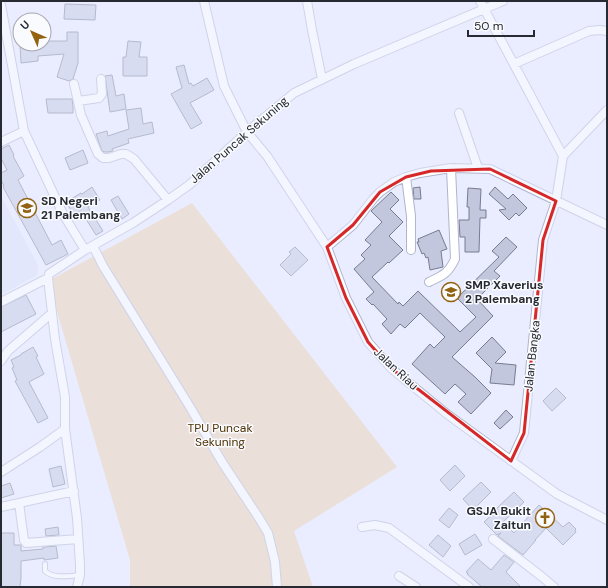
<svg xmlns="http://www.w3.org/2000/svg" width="608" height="588" font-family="'DM Sans',sans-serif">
	<rect width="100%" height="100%" fill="#e9edff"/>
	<path fill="#dadff7" d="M1 196 38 265 37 275 1 295Z"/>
	<path fill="#edcfaa" d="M192 203 397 467 294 531 313 587H130V560L48 281Z"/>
	<path fill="#c2c7dd" stroke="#787c90" d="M65 4 96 5 95 20 64 19Z
		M67 32H78V63L73 79 69 81 57 77 64 54 38 56V61L21 63 20 44H44V41H67Z
		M128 41 141 42 139 57H147V76H123V57H126Z
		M184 65 189 84 191 83 193 86 207 78 214 90 190 103 202 123 191 129 171 94 182 88 176 67Z
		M112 75 116 96 124 94 126 109 110 112 105 76Z
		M46 99H72L73 106V113H48Z
		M141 108 143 124 152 122 154 133 128 139 129 143 112 149 113 151 108 152H105L102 151 96 134 107 131 108 136 129 129 126 110Z
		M9 145 14 155 13 156 24 176 18 180 52 245 61 240 68 254 46 265 3 187 4 186 1 180V173L7 170 1 158V149Z
		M83 150 88 163 70 170 65 158Z
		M92 187 100 200 88 207 103 231 96 235 81 211 74 215 66 202 81 193 82 194Z
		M420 187 421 199H414L413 188Z
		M495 187 508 199 513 194 527 208 519 216 516 213 509 220 499 210 506 209 489 194Z
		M468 188 481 189 480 210H486V218H480L479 252H465V237H460L459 220H469V207H467Z
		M391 192 399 200 390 209 403 222 389 236 403 250 389 263 388 262 372 277 398 304 399 302 403 306 418 291 460 332 476 317 457 298 499 257 492 251 506 237 517 247 494 271 500 276 477 299 493 316 452 357 475 377 491 393 471 414 458 402 466 394 455 384 445 394 412 364 430 344 434 348 445 337 420 313 405 328 400 324 391 334 382 324 387 319 373 304 372 305 366 299 374 292 354 269 365 259 361 255 371 245 365 240 382 222 371 211Z
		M118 196 129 214 122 219 111 200Z
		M439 230 447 249 441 251 443 267 430 270 428 257 426 258 424 253 422 254 417 242H419L418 239Z
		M295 247 308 260 291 276 280 265 291 254 289 252Z
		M26 295 36 314 1 332V307Z
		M492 337 506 352 495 363 516 365 514 385 490 383 492 369 476 353Z
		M33 347 38 356 36 357 44 374 29 382 48 418 38 423 15 381 17 380 12 368 14 367 11 360 21 355V354Z
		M556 388 566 398 552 411 543 401Z
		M506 410 513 417 500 429 494 423Z
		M455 465 465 476 450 491 440 480Z
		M61 466 65 484 53 487 49 469Z
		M481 482 491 492 473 510 463 499Z
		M10 483 14 494 1 498V486Z
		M514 492 524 502 503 522 514 533 539 505 563 527 569 522 576 529 575 530 576 532 563 545 546 528 535 540H536L523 555 498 536 501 533 497 535 484 522 497 510 496 509Z
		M449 508 458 515 449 528 439 520Z
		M58 527 59 535 46 536 45 529Z
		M1 533H14V545H21V551L43 549V547H46L56 546 58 558 44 560V558L21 561V578L20 587H1Z
		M475 534 482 545 465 555 459 544Z
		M438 535 451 546 443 557 429 545Z
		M504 555 514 562 506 572 521 587H482L467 574 468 573 466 572 478 559 491 570Z"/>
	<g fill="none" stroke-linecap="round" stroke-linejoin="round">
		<g stroke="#b1b5cb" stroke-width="6">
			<path id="lane" d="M45 564V571C53 579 69 576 80 575"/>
		</g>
		<g stroke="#b1b5cb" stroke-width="10">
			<path id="street" d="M204 1 224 86 247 132 267 156 327 247 346 298 368 342 392 369 447 414 557 494 607 520
				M307 1 312 30 322 79
				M480 1 563 156
				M1 5 24 131 63 214 85 250
				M514 64 589 31 600 30 607 31
				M74 84 81 115 98 154 103 158H109L121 154H126L134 159 168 200
				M78 101 99 98 102 94 101 79
				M459 113 478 168
				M1 142 24 131
				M563 156 607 110
				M406 177 411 216V250
				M93 246 103 266 190 407 222 462 259 518 268 533 275 562 277 587
				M327 247 353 225 374 198 380 192 394 182 406 177 420 173 451 168 490 169 607 225
				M429 282C443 275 448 274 455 259L451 168
				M1 302 48 278
				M1 361 8 351 52 313
				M511 461 524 433 543 240 556 201 563 156
				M1 472 40 447 65 429
				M19 503 24 540 26 543 78 539
				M1 507 74 491
				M362 527 375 525 389 528 469 587
				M493 539 541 576 554 587
				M399 576 416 587
				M77 587 80 575V565L77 518 65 429V397L55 339 48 278 49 274 85 250 133 223 168 200 189 185 247 132 294 93 354 64 503 1"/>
		</g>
		<use href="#lane" stroke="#fff" stroke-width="4"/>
		<use href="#street" stroke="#fff" stroke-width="8"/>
	</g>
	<path d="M0 0H608V588H0ZM490 169 556 201 543 240 524 433 511 461 392 369 368 342 346 298 327 247 353 225 380 192 406 177 431 171Z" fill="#e9edff" fill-opacity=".55" fill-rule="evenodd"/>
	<path fill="none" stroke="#d62828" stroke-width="3" stroke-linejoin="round" d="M490 169 556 201 543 240 524 433 511 461 392 369 368 342 346 298 327 247 353 225 380 192 406 177 431 171Z"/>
	<defs>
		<g id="school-ring" transform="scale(1)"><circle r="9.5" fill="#f9fbff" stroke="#936211" stroke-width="1.5"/><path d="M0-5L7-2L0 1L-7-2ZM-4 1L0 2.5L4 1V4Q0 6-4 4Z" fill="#936211"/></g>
		<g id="church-ring" transform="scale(1)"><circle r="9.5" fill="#f9fbff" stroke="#936211" stroke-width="1.5"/><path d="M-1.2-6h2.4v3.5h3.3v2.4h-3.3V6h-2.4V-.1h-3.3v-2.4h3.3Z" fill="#936211"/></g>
	</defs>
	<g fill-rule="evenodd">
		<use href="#school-ring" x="27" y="208"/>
		<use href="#school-ring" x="451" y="292"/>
		<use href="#church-ring" x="545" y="518"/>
	</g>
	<g text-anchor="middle" stroke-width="3" stroke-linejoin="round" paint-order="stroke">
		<g font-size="12" fill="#282a32" stroke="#f9fbff">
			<text transform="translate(239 140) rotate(-41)" y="4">Jalan Puncak Sekuning</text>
			<text transform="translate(532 356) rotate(-84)" y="4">Jalan Bangka</text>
			<text transform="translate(396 369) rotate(43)" y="4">Jalan Riau</text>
		</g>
		<g font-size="12" font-weight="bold" fill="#282a32" stroke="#f9fbff" text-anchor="start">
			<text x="41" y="205">SD Negeri<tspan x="41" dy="14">21 Palembang</tspan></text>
			<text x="465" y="289">SMP Xaverius<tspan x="465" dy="14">2 Palembang</tspan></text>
			<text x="531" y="515" text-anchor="end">GSJA Bukit<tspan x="531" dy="14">Zaitun</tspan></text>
		</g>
		<g font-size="12" fill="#503304" stroke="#f9fbff">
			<text x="220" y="432">TPU Puncak<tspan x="220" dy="14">Sekuning</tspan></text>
		</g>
	</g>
	<rect width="608" height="588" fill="none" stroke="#282a32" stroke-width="4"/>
	<g transform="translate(32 32) rotate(315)"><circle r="19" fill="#f9fbff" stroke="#a5a7ad"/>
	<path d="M0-3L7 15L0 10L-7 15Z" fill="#936211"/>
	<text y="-6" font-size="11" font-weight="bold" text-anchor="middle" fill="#282a32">U</text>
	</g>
	<path d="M468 30v6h66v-6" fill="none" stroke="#282a32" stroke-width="2"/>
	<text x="474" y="30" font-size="12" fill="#282a32" stroke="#f9fbff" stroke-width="3" paint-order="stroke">50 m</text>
</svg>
